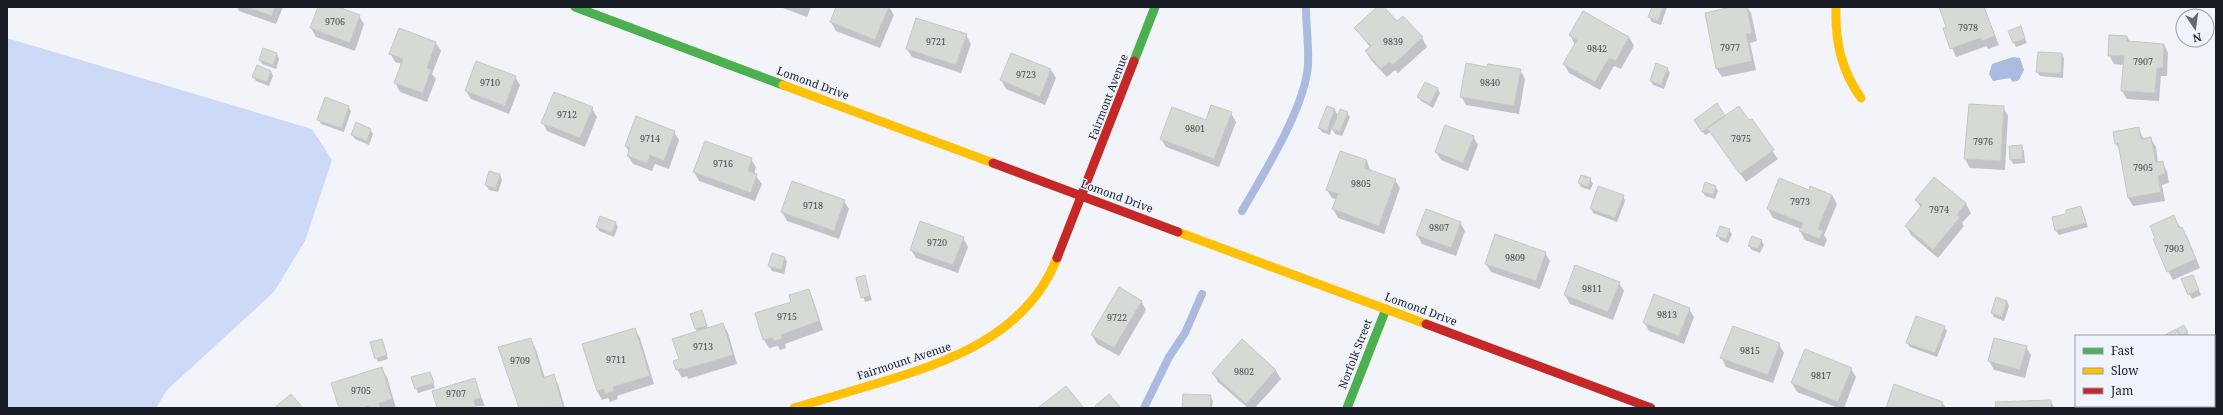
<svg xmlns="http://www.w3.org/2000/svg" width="2223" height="415" font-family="'Noto Serif',serif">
	<rect width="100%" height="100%" fill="#f2f4fa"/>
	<path fill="#ccdaf8" d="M7 38 312 129 332 160 305 241 274 292 167 390 156 408H7Z"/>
	<path fill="#abbbdf" d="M2013 57 2020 58 2024 70 2019 80 2013 82 2010 78 1993 81 1989 74 1992 64Z"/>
	<path fill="#0003" d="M237 7H283L276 24 239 11Z
		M319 7H335L359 16 364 24 355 51 316 37 311 28Z
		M780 7H811L807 17Z
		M837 7H889L894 15 880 48 836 31 831 22Z
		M1379 7H1382L1397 23 1403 17 1422 38 1427 47 1398 73 1395 70 1387 77 1371 60 1366 51 1370 47 1355 28Z
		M1653 7H1667L1661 25 1652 22 1649 17Z
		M1736 7H1747L1751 13 1757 41 1750 43 1756 70 1722 77 1717 69Z
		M1940 7H1984L1999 45 1988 49 1987 46 1956 57 1944 29 1947 28Z
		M2020 27 2027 43 2016 47 2009 31Z
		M966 35 971 44 961 73 912 57 907 49Z
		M1570 35 1629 37 1634 46 1621 69 1614 66 1600 90 1569 73 1564 64 1575 45Z
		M2127 37 2130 42 2164 44 2168 53 2167 76H2161L2159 101 2127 99 2122 91 2124 65 2114 64 2109 55Z
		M436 43 441 51 432 74 436 79 427 102 400 92 395 83 402 64 395 62 390 53Z
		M264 49 277 54 279 59 276 69 262 64 260 60Z
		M1012 54 1051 70 1056 78 1045 105 1006 89 1001 80Z
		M2062 54 2064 58 2063 78 2040 76 2037 72Z
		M1488 68 1520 70 1525 79 1519 114 1466 105 1461 96Z
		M1667 68 1670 73 1664 89 1653 85 1651 81Z
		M271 71 273 76 269 86 256 81 253 77Z
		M515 77 520 85 509 114 471 99 466 91Z
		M1426 83 1438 89 1440 93 1433 108 1421 101 1418 97Z
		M348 106 351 111 344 132 321 124 318 119Z
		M2003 107 2008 116 2005 170 1970 168 1965 159 1967 125Z
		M592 108 597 117 585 147 547 131 543 123Z
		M1335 110 1338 116 1347 112 1350 117 1342 136 1335 134 1332 128 1330 135 1322 132 1319 128Z
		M1231 113 1236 122 1219 167 1166 147 1161 139Z
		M1725 117 1749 121 1751 120 1778 159 1746 182 1711 132 1705 135 1698 124Z
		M2138 128 2144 140 2151 139 2156 147 2158 163 2162 162 2167 171 2169 183 2162 185 2165 201 2133 206 2128 198 2120 151 2116 144 2114 132Z
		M370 129 373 134 369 145 355 139 352 135Z
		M674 132 679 140 669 169 655 164 652 171 633 164 628 156 629 152 626 146Z
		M1473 136 1478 145 1468 171 1441 160 1436 152Z
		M2021 146 2024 151 2025 163 2013 164 2011 159Z
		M751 159 756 167 754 174 762 184 755 201 699 181 694 172Z
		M1367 161 1371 172 1395 180 1400 188 1384 234 1338 218 1333 209 1337 200 1332 198 1327 190Z
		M500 175 502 180 498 192 489 190 486 185Z
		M1934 178 1966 204 1971 213 1962 223 1964 226 1938 258 1911 235 1906 226 1921 208 1916 200Z
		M1590 179 1593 184 1590 190 1581 187 1579 183Z
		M1715 186 1718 191 1715 199 1705 196 1703 192Z
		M1809 191 1832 195 1837 204 1824 235 1827 240 1824 247 1805 240 1800 231 1801 229 1773 218 1768 209Z
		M1623 196 1625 201 1617 222 1593 213 1591 208Z
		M844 201 849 209 839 239 787 221 782 212Z
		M2081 207 2088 227 2059 235 2056 231 2068 215Z
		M2173 217 2187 236 2200 268 2173 280 2168 271Z
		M615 222 618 227 614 237 599 231 597 227Z
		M1460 222 1465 231 1456 256 1422 244 1417 235Z
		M1729 230 1732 234 1728 243 1720 240 1718 236Z
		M963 238 968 247 958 273 916 258 911 250Z
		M1761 240 1764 245 1760 253 1752 250 1749 246Z
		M1545 253 1550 261 1540 289 1491 272 1486 264Z
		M785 258 787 262 784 274 772 271 769 266Z
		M864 276 872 300 865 302 857 279Z
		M2183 280H2195L2201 295 2192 299Z
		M1619 283 1624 291 1613 320 1570 304 1565 295Z
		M808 291 813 299 823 330 785 344 786 348 780 350 778 346 769 348 764 340 756 314 792 303Z
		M1141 301 1146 310 1119 356 1097 344 1092 335Z
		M2007 301 2009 306 2004 321 1994 317 1992 313Z
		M1689 309 1694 317 1684 344 1649 331 1644 322Z
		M702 311 708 329 723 324 728 333 737 364 688 379 687 376 682 378 677 369 680 360 697 332 691 315Z
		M1944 327 1947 331 1937 357 1910 347 1907 343Z
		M2184 327 2189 336 2167 335Z
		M635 329 640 338 654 384 617 396 618 399 610 402 608 398 602 400 597 391 583 344Z
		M2216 338V379L2214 375V339Z
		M530 339 535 347 545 378 553 375 558 384 565 408H520L500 348Z
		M382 340 388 359 378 362 376 358Z
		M1242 341 1276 371 1281 379 1255 408H1248L1218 382 1213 373Z
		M1779 344 1784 353 1773 383 1726 367 1722 358Z
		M2026 347 2031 355 2025 378 1994 370 1989 361Z
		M382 369 387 377 396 408H340Z
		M1851 369 1856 377 1844 408H1838L1797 392 1792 383Z
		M430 373 435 388 418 393 412 378Z
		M474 380 485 406 438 408Z
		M1210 396 1213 401 1212 408H1183Z
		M2050 401 2055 408H1997Z
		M1942 402 1946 408H1887Z"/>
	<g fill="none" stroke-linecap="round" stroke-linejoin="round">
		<path stroke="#abbbdf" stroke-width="8" d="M1242 211C1264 173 1305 108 1308 65 1309 46 1306 26 1306 7
			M1144 408 1169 357 1185 333 1202 294"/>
	</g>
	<path fill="#d5dbd4" stroke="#c5c9c6" d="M246 7H275L272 16Z
		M318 7H338L360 15 350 43 310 28Z
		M836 7H889L875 40 830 22Z
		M1377 7H1384L1397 21 1403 16 1423 37 1393 65 1389 62 1381 69 1365 51 1371 46 1354 28Z
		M1652 7H1663L1658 21 1648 17Z
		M1731 7H1747L1752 33 1746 34 1752 61 1716 69 1705 13Z
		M1939 7H1984L1995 36 1982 41 1981 38 1950 49 1943 28 1946 27Z
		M1583 11 1629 37 1616 61 1609 58 1595 82 1563 64 1577 40 1569 35Z
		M916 18 967 34 956 65 906 49Z
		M2021 26 2025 39 2013 43 2008 31Z
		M399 28 436 42 427 68 431 70 423 93 394 83 403 59 389 54Z
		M2109 35 2127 36V41L2164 44 2163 68H2157L2155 93 2121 91 2124 56H2108Z
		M263 48 277 53 273 65 259 60Z
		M2038 52 2062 53 2061 74 2036 72Z
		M1011 53 1051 69 1040 97 1000 80Z
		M476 61 516 76 505 106 465 91Z
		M1466 63 1487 67 1488 64 1521 69 1514 106 1460 97Z
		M1656 63 1668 68 1661 85 1650 81Z
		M257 65 271 71 267 82 252 77Z
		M1425 82 1438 88 1430 104 1417 97Z
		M554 92 593 107 580 138 541 123Z
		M325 97 349 106 342 128 317 120Z
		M1717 103 1725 116 1702 132 1694 120Z
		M1969 104 2004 106 2001 161 1964 159Z
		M1211 105 1232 112 1214 159 1160 139 1172 107 1206 120Z
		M1327 106 1335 109 1327 131 1318 128Z
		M1739 106 1749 120 1752 119 1774 150 1740 174 1707 128Z
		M1340 109 1348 112 1340 132 1332 129Z
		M636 116 675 131 664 161 650 155 647 163 627 156 630 148 625 146Z
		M356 122 371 129 367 141 351 135Z
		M1445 125 1474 136 1463 163 1435 152Z
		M2139 127 2141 139 2151 137 2156 162 2163 161 2165 174 2158 176 2161 192 2128 198 2118 143 2115 144 2113 132Z
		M705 141 752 158 748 171 757 174 751 193 693 172Z
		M2022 145 2023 159 2010 160 2009 146Z
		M1340 151 1367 160 1364 168 1396 179 1379 226 1332 209 1338 194 1326 190Z
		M489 171 500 174 496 189 485 185Z
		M1581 175 1591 178 1588 187 1578 183Z
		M1934 177 1966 203 1957 215 1960 217 1933 250 1905 226 1922 205 1915 200Z
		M1779 178 1809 190 1810 186 1832 195 1818 229 1823 231 1820 239 1799 231 1803 223 1767 209Z
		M792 181 845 200 834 231 781 212Z
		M1705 182 1716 186 1713 195 1702 192Z
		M1598 186 1624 195 1615 218 1590 209Z
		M2081 206 2086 223 2055 231 2052 217 2066 214V210Z
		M1426 209 1461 222 1451 248 1416 235Z
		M2174 215 2179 228 2182 227 2196 259 2167 272 2153 239 2155 238 2150 226Z
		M600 216 616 222 612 233 596 227Z
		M920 221 964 237 953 265 910 250Z
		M1720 226 1730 229 1726 239 1716 236Z
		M1495 234 1546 252 1536 281 1485 264Z
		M1752 236 1762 240 1758 249 1748 246Z
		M772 253 785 257 782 270 768 266Z
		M1575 265 1620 282 1608 312 1564 295Z
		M865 275 870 296 861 298 856 278Z
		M2193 275 2199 290 2188 295 2181 279Z
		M1119 287 1142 301 1114 348 1091 335Z
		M809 289 819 321 781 335 782 339 774 341 772 338 763 340 755 313 791 302 789 295Z
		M1654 294 1690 308 1679 336 1643 323Z
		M1996 297 2007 301 2002 317 1991 313Z
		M702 310 707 326 695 329 690 314Z
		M1916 316 1945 326 1935 353 1906 343Z
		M723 323 733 355 682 370V368L676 370 673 361 679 359 672 339Z
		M2184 325 2188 332 2181 336 2177 329Z
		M1733 326 1780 343 1768 375 1720 358Z
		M635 328 650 376 613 387 614 391 605 394 604 389 597 391 582 344Z
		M2176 329 2180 336H2166L2165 335Z
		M2216 337V371L2214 372V338Z
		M531 338 543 378 554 374 563 407 519 408 498 347Z
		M1994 338 2027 346 2020 370 1988 361Z
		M382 339 387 355 375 359 370 342Z
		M1242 339 1276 370 1246 404 1212 373Z
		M1805 349 1852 368 1838 402 1791 383Z
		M382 367 392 399 379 403 381 408H369V406L362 408H339L331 383Z
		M430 372 434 383 415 389 411 377Z
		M475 378 481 398 474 400 476 408H437L432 391Z
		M1894 384 1943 402 1941 408H1886Z
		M1066 386 1084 408H1038Z
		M291 394 303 408H274Z
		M1109 394 1121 408H1097L1095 406Z
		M1183 394 1211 395 1210 408H1182Z
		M2051 400V408H1996L1995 402Z
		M2097 406H2154L2155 408H2098Z"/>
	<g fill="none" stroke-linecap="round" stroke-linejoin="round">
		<path stroke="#4caf50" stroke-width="9" d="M575 7 783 85
			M1134 61 1155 7
			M1347 408 1386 309"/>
		<path stroke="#ffc107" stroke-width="9" d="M1836 7C1835 41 1841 70 1861 98
			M783 85 993 163
			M1178 232 1426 324
			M794 408C821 400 848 392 875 384 949 362 1027 335 1057 258"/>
		<path stroke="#c62828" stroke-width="9" d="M993 163 1178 232
			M1057 258 1134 61
			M1426 324 1651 408"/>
	</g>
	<g text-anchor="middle" stroke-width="3" stroke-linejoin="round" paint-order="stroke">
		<g font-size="9" fill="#474c52">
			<text x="335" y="25">9706</text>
			<text x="1968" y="31">7978</text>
			<text x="936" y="45">9721</text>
			<text x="1393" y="45">9839</text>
			<text x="1730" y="51">7977</text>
			<text x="1597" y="52">9842</text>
			<text x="2143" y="65">7907</text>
			<text x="1026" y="78">9723</text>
			<text x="490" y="86">9710</text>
			<text x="1490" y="86">9840</text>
			<text x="567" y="118">9712</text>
			<text x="1195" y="132">9801</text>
			<text x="650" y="142">9714</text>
			<text x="1741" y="142">7975</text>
			<text x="1983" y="145">7976</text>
			<text x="723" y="167">9716</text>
			<text x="2143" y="171">7905</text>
			<text x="1361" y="187">9805</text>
			<text x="1800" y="205">7973</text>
			<text x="813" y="209">9718</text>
			<text x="1939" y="213">7974</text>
			<text x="1439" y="231">9807</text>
			<text x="937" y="246">9720</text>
			<text x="2174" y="252">7903</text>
			<text x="1515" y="261">9809</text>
			<text x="1592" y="292">9811</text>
			<text x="1667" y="318">9813</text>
			<text x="787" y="320">9715</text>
			<text x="1117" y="321">9722</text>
			<text x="703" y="350">9713</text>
			<text x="1750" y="354">9815</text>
			<text x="616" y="363">9711</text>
			<text x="520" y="364">9709</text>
			<text x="1244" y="375">9802</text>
			<text x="1821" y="379">9817</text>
			<text x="361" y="394">9705</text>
			<text x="456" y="397">9707</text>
		</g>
		<g font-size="11" fill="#181d26" stroke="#eef3fe">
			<text transform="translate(813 83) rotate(20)" y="4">Lomond Drive</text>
			<text transform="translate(1108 97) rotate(-69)" y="4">Fairmont Avenue</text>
			<text transform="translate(1117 196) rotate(20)" y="4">Lomond Drive</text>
			<text transform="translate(1421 309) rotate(20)" y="4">Lomond Drive</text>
			<text transform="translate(1355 354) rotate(-69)" y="4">Norfolk Street</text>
			<text transform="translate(904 361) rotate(-18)" y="4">Fairmount Avenue</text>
		</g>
	</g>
	<rect width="2223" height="415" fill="none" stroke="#181d26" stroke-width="16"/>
	<rect x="2075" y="335" width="140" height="72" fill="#eef3fe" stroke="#989da8"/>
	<rect x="2083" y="348" width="20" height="6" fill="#4caf50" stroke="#989da8"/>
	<text x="2111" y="355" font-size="12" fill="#181d26">Fast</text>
	<rect x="2083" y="368" width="20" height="6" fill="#ffc107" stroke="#989da8"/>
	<text x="2111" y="375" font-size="12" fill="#181d26">Slow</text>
	<rect x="2083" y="388" width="20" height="6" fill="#c62828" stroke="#989da8"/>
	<text x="2111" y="395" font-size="12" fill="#181d26">Jam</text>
	<g transform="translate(2195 28) rotate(167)"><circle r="19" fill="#eef3fe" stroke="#989da8"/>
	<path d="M0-3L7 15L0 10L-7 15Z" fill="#646870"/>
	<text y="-6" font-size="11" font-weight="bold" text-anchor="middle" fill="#181d26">N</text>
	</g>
</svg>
